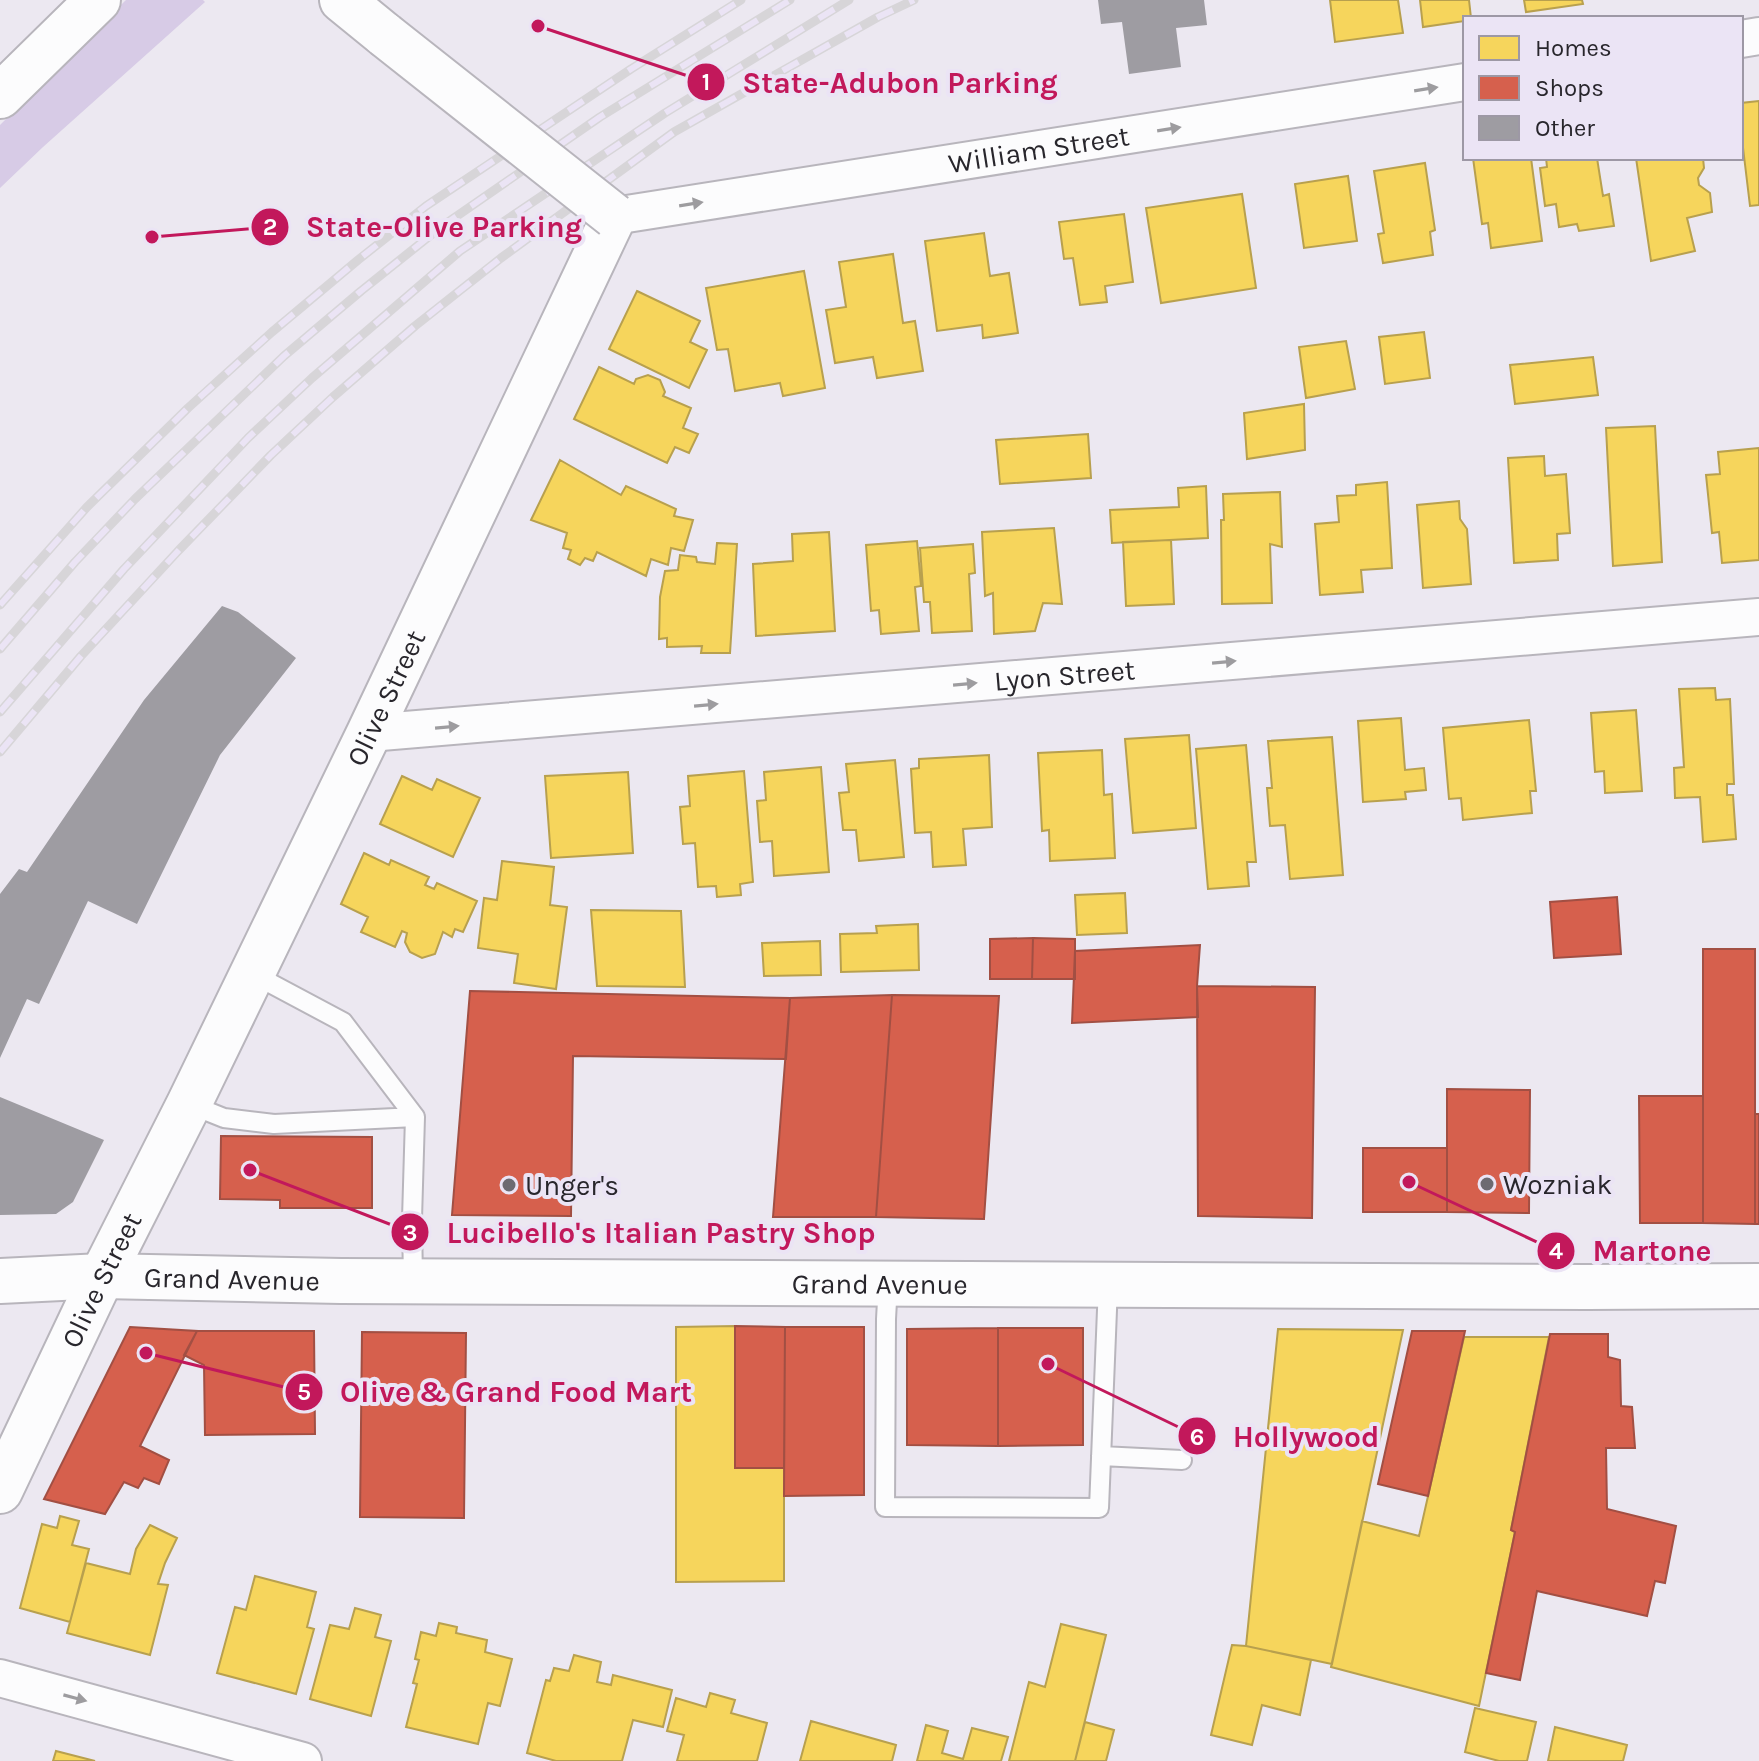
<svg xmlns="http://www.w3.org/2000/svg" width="1759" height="1761" font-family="Karla,sans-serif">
	<rect width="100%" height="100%" fill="#ece8f1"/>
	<path fill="#d7cbe6" d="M126 0H203L205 2 43 147 0 188V125Z"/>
	<path fill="#f6d55c" stroke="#b8a04e" stroke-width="2" d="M1330 0H1398L1403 33 1335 42Z
		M1420 0H1469L1471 18H1465V21L1423 27Z
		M1524 0H1582L1583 4 1526 12Z
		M1759 101V205L1750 206 1741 131V103Z
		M1473 158H1531L1542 241 1491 248 1488 223 1482 224Z
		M1546 158H1597L1603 196 1609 194 1614 226 1579 231 1577 224 1559 227 1556 204 1545 206 1540 168 1547 167Z
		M1636 158H1703L1704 168 1698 178 1699 185 1710 193 1712 212 1687 218 1695 251 1651 261Z
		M1425 163 1435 230 1430 232 1433 255 1383 263 1378 234 1384 233 1374 171Z
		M1348 176 1357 241 1304 248 1295 184Z
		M1242 194 1256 288 1161 303 1146 208Z
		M1124 214 1133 282 1105 286 1107 302 1080 305 1073 258 1064 259 1059 222Z
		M984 233 990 276 1009 273 1018 333 983 338 982 325 937 331 925 241Z
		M893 254 903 323 915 321 923 371 877 378 873 357 835 363 826 310 846 307 839 262Z
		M804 271 825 388 783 396 780 383 735 391 728 349 717 350 706 288Z
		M637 291 700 321 690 342 707 350 689 388 609 349Z
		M1424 332 1430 378 1385 384 1379 337Z
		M1346 341 1355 389 1306 398 1299 347Z
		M1593 357 1598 395 1515 404 1510 365Z
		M599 367 634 384 636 379 648 375 660 380 665 392 663 396 691 408 683 428 698 434 689 453 675 447 667 463 574 419Z
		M1304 404 1305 450 1247 459 1244 413Z
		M1655 426 1662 562 1613 566 1606 428Z
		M1088 434 1091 478 1000 484 996 440Z
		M1759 448V560L1722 563 1719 532 1712 533 1706 475 1720 474 1718 452Z
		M1544 456 1545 476 1566 474 1570 533 1557 534 1558 560 1514 563 1508 458Z
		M560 460 621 495 626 486 676 509 674 516 693 520 684 551 671 548 668 565 651 559 646 576 597 552 593 561 585 558 580 565 568 559 571 550 563 548 567 533 531 520Z
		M1387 482 1392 568 1361 570 1363 592 1320 595 1315 524 1339 522 1337 496 1356 495V485Z
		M1206 486 1208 538 1112 543 1110 510 1179 507 1178 488Z
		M1280 492 1282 547 1270 544 1272 603 1222 604 1221 520H1224L1223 494Z
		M1459 501 1460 519 1467 529 1471 584 1423 588 1417 505Z
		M1054 528 1062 604 1043 603 1035 631 994 634 993 593 985 596 982 532Z
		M829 532 835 631 756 636 753 564 793 561 792 534Z
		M1171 540 1174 604 1126 606 1123 542Z
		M917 541 921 586 915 587 919 631 881 634 879 610 871 611 866 545Z
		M717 543 737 544 730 653H701L702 646 667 647V638L659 639 660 597 665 571 678 570 680 555 696 557 697 562 715 564Z
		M973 544 975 573 969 574 972 631 932 633 930 602H924L920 548Z
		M1715 688 1716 700 1730 699 1734 784H1727V795H1733L1736 839 1703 842 1700 797 1675 798 1674 768 1684 767 1679 689Z
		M1636 710 1642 791 1605 793 1604 771 1595 772 1591 713Z
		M1401 718 1405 770 1424 768 1426 790 1405 792 1406 799 1363 802 1358 721Z
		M1529 720 1536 791H1530L1532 813 1463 820 1461 798 1449 799 1443 728Z
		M1189 735 1196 828 1133 833 1125 739Z
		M1332 737 1343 875 1290 879 1285 825 1270 826 1267 788H1272L1268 741Z
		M1246 745 1256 862H1247L1249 886 1208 889 1196 749Z
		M1102 750 1104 795 1112 794 1115 858 1050 861 1049 830 1042 831 1038 753Z
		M989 755 992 827 963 829 966 865 933 867 931 832 915 833 911 769 919 768V759Z
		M895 760 904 857 859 861 856 830H843L839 793 849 792 846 764Z
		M821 767 829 872 774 876 772 841 760 842 757 801 766 800 764 772Z
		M744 771 753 882 740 884 741 895 717 897 716 886 698 887 695 843 683 844 680 807 690 806 688 776Z
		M628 772 633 853 551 858 545 776Z
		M402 776 432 790 437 779 480 798 453 857 380 824Z
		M364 853 389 865 391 860 429 877 425 885 434 889 437 883 477 901 463 932 455 929 452 937 443 932 435 954 422 958 410 952 405 942 407 933 402 931 395 947 361 932 368 917 341 904Z
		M502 861 554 867 550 905 567 907 556 989 514 983 518 954 478 948 484 898 497 900Z
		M1125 893 1127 933 1077 935 1075 895Z
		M591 910 681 911 685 987 597 986Z
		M918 924 919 970 841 972 840 934 877 933 876 926Z
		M820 941 821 975 764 976 762 943Z
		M735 1326V1468H784V1581L676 1582V1327Z
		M1278 1329 1403 1330 1332 1664 1246 1646Z
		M1464 1337H1549L1511 1530 1515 1532 1479 1706 1331 1667 1362 1521 1419 1536Z
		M60 1516 79 1521 72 1545 89 1549 70 1622 20 1608 42 1524 57 1528Z
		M150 1525 177 1538 165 1563 158 1584 168 1585 150 1655 67 1633 86 1563 130 1574 136 1549Z
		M255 1576 316 1592 307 1627 314 1629 296 1694 217 1673 235 1607 246 1610Z
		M355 1608 381 1615 375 1637 391 1641 371 1716 310 1699 330 1625 349 1629Z
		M439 1623 457 1627 456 1633 487 1640 485 1652 512 1659 500 1706 488 1703 478 1744 406 1727 417 1684 413 1683 419 1660 415 1659 421 1632 436 1636Z
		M1061 1624 1106 1635 1075 1761H1009L1029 1682 1045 1687Z
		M1232 1645 1246 1646 1311 1660 1300 1715 1262 1705 1252 1745 1211 1735Z
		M574 1655 601 1662 597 1682 611 1685 613 1675 672 1690 663 1727 633 1720 622 1761H556L527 1753 546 1680 550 1681 554 1668 569 1671Z
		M710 1693 735 1700 731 1713 767 1723 757 1761H677L684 1735 667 1731 676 1698 706 1707Z
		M1475 1708 1536 1722 1527 1761H1499L1465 1752Z
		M811 1721 896 1745 892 1761H800Z
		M1085 1722 1114 1730 1106 1761H1075Z
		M926 1725 948 1731 942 1753 963 1759 972 1728 1008 1737 1001 1761H917Z
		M1555 1727 1627 1745 1623 1761H1548Z
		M56 1751 95 1761H53Z"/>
	<path fill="#d6604d" stroke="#a24f43" stroke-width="2" d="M1617 897 1621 954 1554 958 1550 902Z
		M1033 938 1032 979H990V939Z
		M1033 938 1075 939V979H1032Z
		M1200 945 1197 986 1198 1017 1072 1023 1075 951Z
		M1703 949H1755V1224L1703 1223Z
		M1197 986 1315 987 1312 1218 1198 1216Z
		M470 991 790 998 786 1059 573 1056 571 1216 452 1215Z
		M892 995 999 996 984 1219 876 1217Z
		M892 995 876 1217H773L790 998Z
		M1447 1089 1530 1090 1529 1213 1447 1212Z
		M1639 1096H1703V1223H1640Z
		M1755 1114H1759V1224H1755Z
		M221 1136 372 1137V1208H280V1200L220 1199Z
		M1363 1148H1447V1212H1363Z
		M735 1326 785 1327 784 1468H735Z
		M130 1327 197 1331 140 1446 169 1460 159 1484 144 1478 138 1488 124 1482 105 1514 44 1499Z
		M785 1327H864V1495L784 1496Z
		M998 1328H1083V1445L998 1446Z
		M998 1328V1446L907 1445V1329Z
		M197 1331H314L315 1434 205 1435 204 1365 184 1355Z
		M1412 1331H1465L1428 1496 1378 1484Z
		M362 1332 466 1333 464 1518 360 1517Z
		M1550 1334H1608V1357L1620 1360 1621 1406 1632 1407 1635 1448H1606L1607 1509 1676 1526 1665 1583 1655 1581 1647 1616 1537 1591 1520 1680 1486 1673 1515 1532 1511 1530Z"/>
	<path fill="#9e9ca2" d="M1098 0H1204L1207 25 1176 28 1181 67 1129 74 1122 22 1101 24Z
		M222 606 238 612 296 658 220 755 137 924 88 901 39 1004 27 999 0 1058V894L19 869 27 872 144 700Z
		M0 1097 104 1140 73 1202 56 1214 0 1215Z"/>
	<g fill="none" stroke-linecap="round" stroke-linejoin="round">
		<g stroke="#b8b5bc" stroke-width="22">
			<path id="service" d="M251 973 343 1022 415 1117 412 1219 413 1281
				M189 1104 224 1118 274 1124 415 1117
				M888 1283 886 1319 885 1507 1099 1508 1108 1285
				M1101 1456 1182 1460"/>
		</g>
		<g stroke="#b8b5bc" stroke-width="40">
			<g id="minor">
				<path d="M1741 39 1759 36"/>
				<path id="s1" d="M614 216 1465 82"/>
				<path id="s2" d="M369 733 1759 617"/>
				<path d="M0 1678 303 1761"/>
			</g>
		</g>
		<g stroke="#b8b5bc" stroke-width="48">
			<g id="tertiary">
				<path d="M342 0 385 35"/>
				<path id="s3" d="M0 1491 102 1276 189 1104 369 733 614 216"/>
			</g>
		</g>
		<g stroke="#b8b5bc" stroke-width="48">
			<g id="secondary">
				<path id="s4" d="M0 1281 102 1276 341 1281 1587 1287 1759 1286"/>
			</g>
		</g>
		<g stroke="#b8b5bc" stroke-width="48">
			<path id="primary" d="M0 96 98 0"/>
		</g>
		<use href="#service" stroke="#fcfcfd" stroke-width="18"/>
		<use href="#minor" stroke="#fcfcfd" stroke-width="36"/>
		<use href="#tertiary" stroke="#fcfcfd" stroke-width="44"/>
		<use href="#secondary" stroke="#fcfcfd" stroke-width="44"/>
		<use href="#primary" stroke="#fcfcfd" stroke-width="44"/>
		<g stroke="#d7d5d8" stroke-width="9">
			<path id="rail" d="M0 605 87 507 188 408 272 332 358 260 426 206 631 69 741 0
				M0 649 75 562 135 499 284 356 361 291 441 227 600 117 790 0
				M0 712 124 569 248 438 312 378 460 251 665 113 849 0
				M0 752 81 656 179 550 271 455 333 397 415 326 501 258 674 132 878 17 914 0"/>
		</g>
		<use href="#rail" stroke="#ebe4f5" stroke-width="6" stroke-dasharray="18" stroke-linecap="butt"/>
		<g stroke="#b8b5bc" stroke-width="48" stroke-linecap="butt">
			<path id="tertiary-bridge" d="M385 35 614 216"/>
		</g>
		<use href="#tertiary-bridge" stroke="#fcfcfd" stroke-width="44"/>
	</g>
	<defs><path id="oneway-solid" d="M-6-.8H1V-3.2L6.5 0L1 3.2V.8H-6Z" transform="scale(2)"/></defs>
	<g fill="#9d9c9f">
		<use href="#oneway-solid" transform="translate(1426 89) rotate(-9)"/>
		<use href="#oneway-solid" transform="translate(1169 129) rotate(-9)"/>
		<use href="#oneway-solid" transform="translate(691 204) rotate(-9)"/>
		<use href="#oneway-solid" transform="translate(1224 662) rotate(-5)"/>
		<use href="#oneway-solid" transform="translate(965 684) rotate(-5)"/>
		<use href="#oneway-solid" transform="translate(706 705) rotate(-5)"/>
		<use href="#oneway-solid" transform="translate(447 727) rotate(-5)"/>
		<use href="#oneway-solid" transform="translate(75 1698) rotate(15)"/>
	</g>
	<g fill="#6d6a71" stroke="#ebe4f5" stroke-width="3">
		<circle cx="1487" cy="1184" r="8"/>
		<circle cx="509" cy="1185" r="8"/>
	</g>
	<g text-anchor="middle" stroke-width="8" stroke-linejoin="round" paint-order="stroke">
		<g font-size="28" fill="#28262c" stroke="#ebe4f5">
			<text dy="10" stroke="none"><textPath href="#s1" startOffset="430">William Street</textPath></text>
			<text dy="10" stroke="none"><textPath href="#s2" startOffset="698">Lyon Street</textPath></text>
			<text dy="10" stroke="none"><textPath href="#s3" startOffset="882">Olive Street</textPath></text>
			<text dy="10" stroke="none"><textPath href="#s4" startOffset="232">Grand Avenue</textPath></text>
			<text dy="10" stroke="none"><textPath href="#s3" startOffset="234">Olive Street</textPath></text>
			<text dy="10" stroke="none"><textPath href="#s4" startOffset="880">Grand Avenue</textPath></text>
		</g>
		<g font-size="28" fill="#28262c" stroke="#ebe4f5" text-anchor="start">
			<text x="1503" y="1194">Wozniak</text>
			<text x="525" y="1195">Unger's</text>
		</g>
	</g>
	<path fill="none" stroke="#c2185b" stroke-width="3" d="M538 26L706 82M152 237L270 227M250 1170L410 1232M1409 1182L1556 1251M146 1353L304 1392M1048 1364L1197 1436"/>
	<g fill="#c2185b" stroke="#ebe4f5" stroke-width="3">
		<circle cx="538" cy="26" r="8"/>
		<circle cx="152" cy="237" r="8"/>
		<circle cx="250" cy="1170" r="8"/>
		<circle cx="1409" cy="1182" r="8"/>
		<circle cx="146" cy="1353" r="8"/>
		<circle cx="1048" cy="1364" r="8"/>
		<circle cx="706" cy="82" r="20"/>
		<circle cx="270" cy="227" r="20"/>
		<circle cx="410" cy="1232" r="20"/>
		<circle cx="1556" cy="1251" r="20"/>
		<circle cx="304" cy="1392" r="20"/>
		<circle cx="1197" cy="1436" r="20"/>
	</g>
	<g font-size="24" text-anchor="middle" font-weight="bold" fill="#fff">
		<text x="706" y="90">1</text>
		<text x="270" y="235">2</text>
		<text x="410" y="1241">3</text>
		<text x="1556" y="1259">4</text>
		<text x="304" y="1400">5</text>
		<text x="1197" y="1445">6</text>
	</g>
	<g font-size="30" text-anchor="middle" font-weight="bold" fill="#c2185b" stroke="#ebe4f5" stroke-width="8" stroke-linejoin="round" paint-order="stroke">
		<text x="900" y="93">State-Adubon Parking</text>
		<text x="444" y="237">State-Olive Parking</text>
		<text x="661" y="1243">Lucibello's Italian Pastry Shop</text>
		<text x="1652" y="1261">Martone</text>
		<text x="516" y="1402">Olive &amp; Grand Food Mart</text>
		<text x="1306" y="1447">Hollywood</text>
	</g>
	<rect x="1463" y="16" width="280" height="144" fill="#ebe4f5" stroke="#9d98a5" stroke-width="2"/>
	<rect x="1479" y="36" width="40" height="24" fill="#f6d55c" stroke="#9d98a5" stroke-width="2"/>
	<text x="1535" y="56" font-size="24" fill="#28262c">Homes</text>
	<rect x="1479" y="76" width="40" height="24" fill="#d6604d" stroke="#9d98a5" stroke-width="2"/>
	<text x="1535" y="96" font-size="24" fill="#28262c">Shops</text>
	<rect x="1479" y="116" width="40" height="24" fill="#9e9ca2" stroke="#9d98a5" stroke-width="2"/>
	<text x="1535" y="136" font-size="24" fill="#28262c">Other</text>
</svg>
